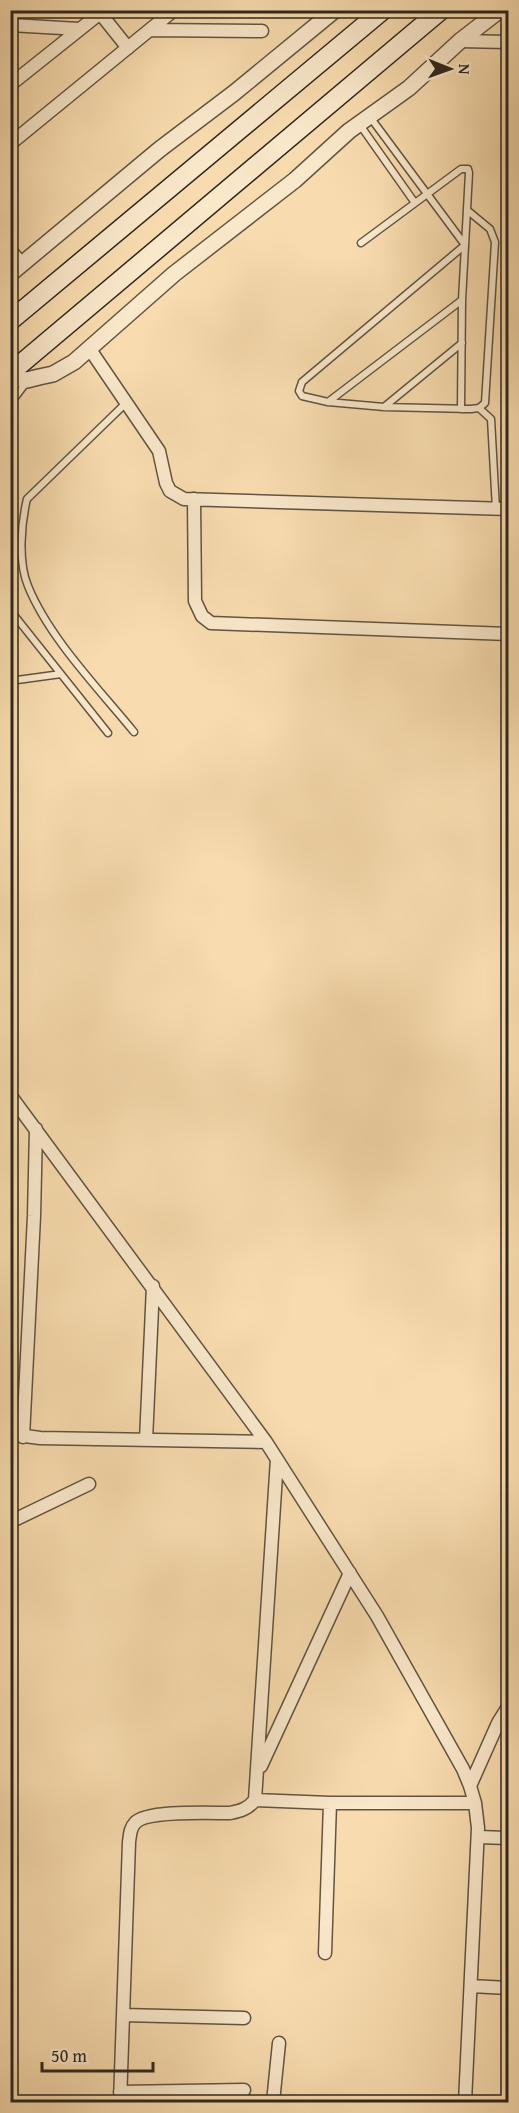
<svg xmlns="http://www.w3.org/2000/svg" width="519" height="2113" font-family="'Gentium Book Plus',serif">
	<rect width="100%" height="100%" fill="#f8dcaf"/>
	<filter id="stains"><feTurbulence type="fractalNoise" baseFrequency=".00333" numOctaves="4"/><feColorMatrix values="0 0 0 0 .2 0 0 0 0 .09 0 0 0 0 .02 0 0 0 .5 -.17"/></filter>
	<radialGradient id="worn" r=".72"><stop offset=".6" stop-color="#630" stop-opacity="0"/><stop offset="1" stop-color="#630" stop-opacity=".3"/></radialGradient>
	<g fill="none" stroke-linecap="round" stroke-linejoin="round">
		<g stroke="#615442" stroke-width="9">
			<path id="service" d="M370 117 465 245 302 382 299 391 302 396 328 402 384 407 471 409 479 408 485 403 495 242 490 229 467 210
				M360 125 415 203
				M361 243 461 169H468L469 173 462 300 461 409
				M328 402 462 300
				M126 403 27 499C21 524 18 562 28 586 49 638 99 689 134 732
				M10 404 26 383
				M384 407 462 343
				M479 408 491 419 496 509
				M10 610 108 733
				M10 681 61 674"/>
		</g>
		<g stroke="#615442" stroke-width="15">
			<path id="minor" d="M100 13 128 48
				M10 25 79 29
				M151 30 262 31
				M460 41 508 42
				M10 85 104 10
				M10 144 174 10
				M10 250 22 264
				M89 348 159 451 166 483 170 491 184 499 508 509
				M194 499 195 601 202 616 211 623 508 634
				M10 1095 266 1442 377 1616 463 1769 470 1786 475 1803 478 1828 465 2102
				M10 1434 40 1438 266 1442
				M23 1437 34 1216 36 1129
				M146 1440 153 1286
				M10 1522 89 1484
				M261 1766 350 1573
				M470 1786 498 1723 508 1707
				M255 1800 330 1803H475
				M478 1837 508 1838
				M325 1953 330 1803
				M471 1986 508 1988
				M123 2015 244 2018
				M120 2092 244 2090
				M120 2102 129 1842C130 1835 130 1828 135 1823 146 1810 210 1813 230 1813 240 1811 248 1809 255 1800L277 1459
				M273 2102 279 2043"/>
		</g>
		<g stroke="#615442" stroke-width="18">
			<path id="tertiary" d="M10 274 160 149 234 93 335 10
				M10 378 27 380 39 377 53 374 74 362 174 274 295 180 349 131 409 88 460 41 500 10"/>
		</g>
		<g stroke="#2f261e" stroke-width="21">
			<path id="secondary" d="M10 321 383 10
				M10 373 441 10"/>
		</g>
		<use href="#service" stroke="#fae8cb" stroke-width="6"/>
		<use href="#minor" stroke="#fae8cb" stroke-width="12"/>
		<use href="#tertiary" stroke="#fae8cb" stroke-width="15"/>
		<use href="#secondary" stroke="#fae8cb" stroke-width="18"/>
	</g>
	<rect width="519" height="2113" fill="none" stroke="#f8dcaf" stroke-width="36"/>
	<rect x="12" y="12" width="495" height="2089" fill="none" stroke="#2f261e" stroke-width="3"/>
	<rect x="18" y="18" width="483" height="2077" fill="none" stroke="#2f261e" stroke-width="1.5"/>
	<g transform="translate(450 69) rotate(91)" stroke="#fae8cb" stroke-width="4.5" paint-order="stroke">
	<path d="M0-4.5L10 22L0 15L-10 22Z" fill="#2f261e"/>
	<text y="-9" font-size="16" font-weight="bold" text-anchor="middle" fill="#2f261e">N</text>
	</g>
	<path d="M42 2062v9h111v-9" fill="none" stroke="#2f261e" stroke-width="3"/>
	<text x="51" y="2062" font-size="18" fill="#2f261e" stroke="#fae8cb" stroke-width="4.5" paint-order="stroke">50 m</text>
	<rect width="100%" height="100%" filter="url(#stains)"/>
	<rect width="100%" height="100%" fill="url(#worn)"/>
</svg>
